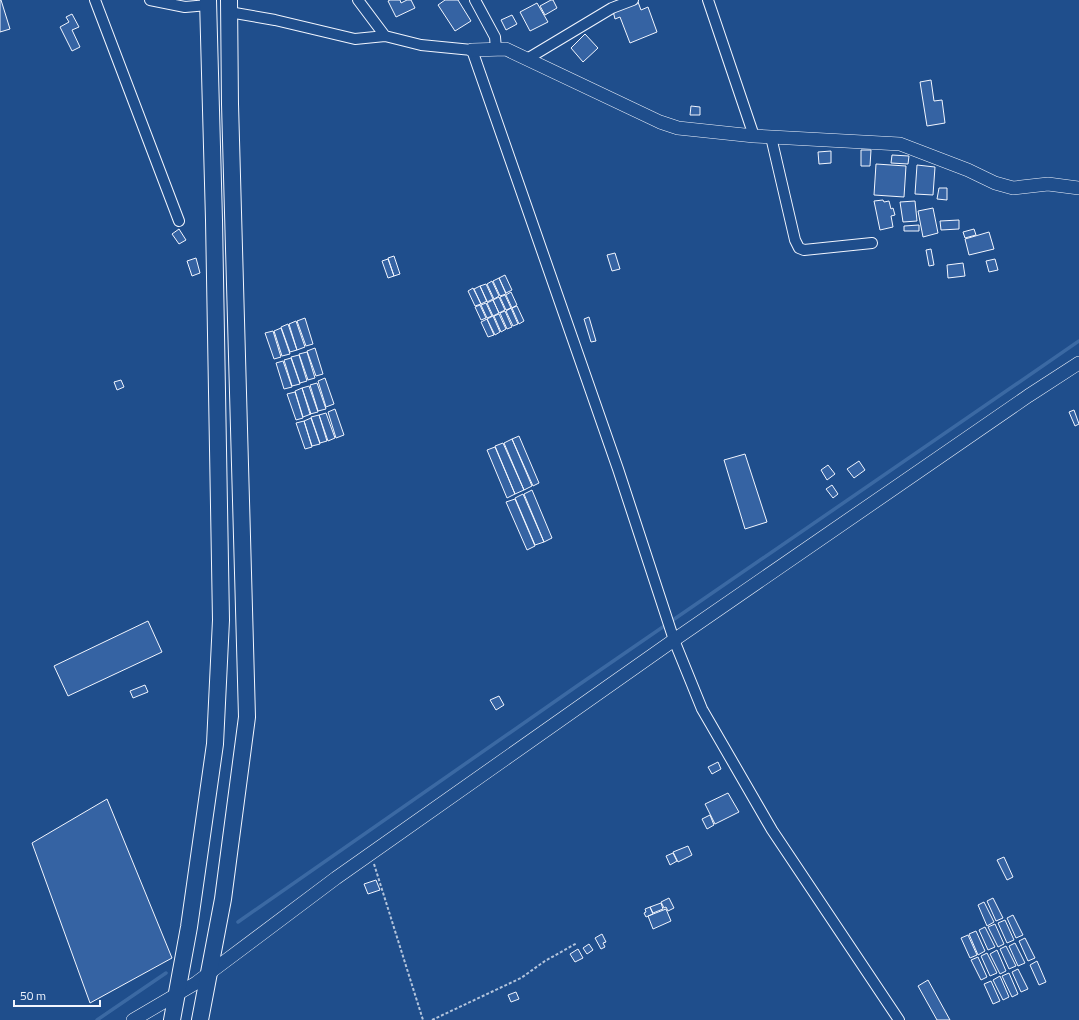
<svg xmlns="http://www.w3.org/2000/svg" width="1079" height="1020" font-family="'Titillium Web',sans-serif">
	<rect width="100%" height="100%" fill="#1f4e8c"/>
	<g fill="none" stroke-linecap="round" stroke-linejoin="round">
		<path stroke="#3b69a3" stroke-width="3.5" d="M238 922 577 686 1079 341
			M97 1020 166 973"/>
	</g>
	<path fill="#3563a3" stroke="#f2f6ff" d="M0 0H1L10 29 0 32Z
		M390 0H400L401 3 407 0H411L415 8 396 17 388 1Z
		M445 0H458L471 21 455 31 438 5Z
		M551 0H553L557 8 545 15 540 6Z
		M638 2 641 10 648 7 657 32 630 43 620 17 615 19 613 11Z
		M537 3 548 22 530 31 520 12Z
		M72 14 79 27 72 30 80 47 72 51 60 27 69 22 66 17Z
		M512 15 517 24 506 30 501 20Z
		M585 34 598 48 583 62 571 48Z
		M931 80 934 101 942 100 945 123 927 126 920 82Z
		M691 106 700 107V115H690Z
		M861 150H871L870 166H861Z
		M831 151V163L819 164 818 152Z
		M892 155 909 156 908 164 891 163Z
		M876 164 906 166 904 197 874 195Z
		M917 165 935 167 933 195 915 194Z
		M939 188H947V200L937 199Z
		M883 200 884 202 889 201 891 209 893 208 895 215 891 216 893 227 880 230 874 201Z
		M915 201 917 221 903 222 900 202Z
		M933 208 938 233 923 237 918 211Z
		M959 220V229L941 230 940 221Z
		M919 225V231H904V226Z
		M179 229 186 240 179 244 172 234Z
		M974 229 976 235 965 238 963 232Z
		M989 232 994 249 969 255 965 239Z
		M931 249 934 265 929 266 926 250Z
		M615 253 620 269 612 271 607 255Z
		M394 256 400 274 394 276 388 258Z
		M196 258 200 273 192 276 187 261Z
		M388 259 394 276 388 278 382 261Z
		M995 259 998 270 989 272 986 261Z
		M963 263 965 276 948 278 947 265Z
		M505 275 512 290 506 293 499 278Z
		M499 278 506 294 500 296 493 281Z
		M492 281 499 296 494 299 487 284Z
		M486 284 493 299 487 302 480 286Z
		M480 286 487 301 481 304 474 289Z
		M473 288 481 304 475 306 468 291Z
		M511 292 517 305 512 308 506 295Z
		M505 295 511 308 506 310 500 297Z
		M499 297 505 310 499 313 493 300Z
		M493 300 499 313 493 316 487 303Z
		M486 303 492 316 487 318 481 305Z
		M480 305 486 318 481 320 475 307Z
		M517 306 524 321 519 324 512 308Z
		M511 308 518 324 513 326 506 311Z
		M505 311 512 327 507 329 500 313Z
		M499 314 506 329 501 332 494 316Z
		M493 316 500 332 495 335 487 319Z
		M589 317 596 341 591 342 584 319Z
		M305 318 313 344 306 346 297 321Z
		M487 319 494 335 488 337 481 322Z
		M296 321 305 347 297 350 289 324Z
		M288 324 297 350 290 352 281 327Z
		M281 328 290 354 282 356 274 331Z
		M273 331 281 357 274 359 265 333Z
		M315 348 323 374 316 376 307 351Z
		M307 352 315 378 308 380 299 354Z
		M299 355 307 381 300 383 291 357Z
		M291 358 300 384 292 386 284 360Z
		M283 361 292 387 284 389 276 363Z
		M325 378 334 404 326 407 318 381Z
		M121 380 124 387 117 390 114 382Z
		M317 383 326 409 318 411 310 385Z
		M309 386 318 412 310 414 302 388Z
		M302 388 311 414 303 417 295 391Z
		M295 392 303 418 296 420 287 394Z
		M335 409 344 435 336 438 328 412Z
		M1074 410 1079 424 1075 426 1069 412Z
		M326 413 335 438 328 441 319 415Z
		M319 415 327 441 320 443 311 417Z
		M311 418 320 444 312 446 304 421Z
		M304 421 312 447 305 449 296 423Z
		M519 436 539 483 533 486 512 439Z
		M512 439 532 486 524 490 504 443Z
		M503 443 524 490 515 494 495 446Z
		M495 447 515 494 507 498 487 450Z
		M745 454 767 522 745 529 724 460Z
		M859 461 865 470 854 478 847 469Z
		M828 465 835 474 827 480 821 470Z
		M832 485 838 494 833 498 826 489Z
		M532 490 552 538 544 542 524 494Z
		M523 494 544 542 535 545 515 498Z
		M515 499 535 546 527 550 506 502Z
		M148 621 162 652 68 696 54 666Z
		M145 685 148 692 133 698 130 691Z
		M499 696 504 705 496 710 490 700Z
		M718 762 721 769 712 774 708 767Z
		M728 793 739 812 715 824 705 804Z
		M107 799 172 958 90 1003 32 843Z
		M710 815 714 825 707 829 702 819Z
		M688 846 692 855 678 862 673 852Z
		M673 853 677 861 670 865 666 856Z
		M1004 857 1013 877 1007 880 997 860Z
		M376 880 380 890 368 894 364 884Z
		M669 898 674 908 668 911 666 907 664 908 661 902Z
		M993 898 1003 918 996 921 987 901Z
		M984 902 994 922 987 926 978 905Z
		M661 903 663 909 653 913 650 907Z
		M650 907 653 914 646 917 644 913 646 912 645 909Z
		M666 909 671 921 653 929 648 916Z
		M1013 915 1023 935 1016 938 1007 918Z
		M1005 920 1014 940 1007 943 998 923Z
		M995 924 1004 944 998 947 988 927Z
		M985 927 995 947 988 950 979 930Z
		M976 931 985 951 978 955 969 934Z
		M602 934 606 942 603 943 605 947 601 949 595 938Z
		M968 935 977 955 970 958 961 938Z
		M1025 938 1035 958 1028 961 1019 941Z
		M1015 943 1025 963 1018 966 1009 946Z
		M589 944 593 950 587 954 583 948Z
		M1006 946 1016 966 1009 969 1000 949Z
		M578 949 583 958 575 962 570 954Z
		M997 950 1006 971 1000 974 990 954Z
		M987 953 997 973 990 976 981 956Z
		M978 957 987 977 981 980 971 960Z
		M1037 961 1046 982 1039 985 1030 965Z
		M1018 969 1028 989 1021 992 1012 972Z
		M1009 973 1018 994 1012 997 1002 976Z
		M1000 976 1009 997 1003 1000 993 980Z
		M928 980 950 1020H937L918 986Z
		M991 981 1000 1001 993 1004 984 984Z
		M516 992 519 999 511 1002 508 995Z"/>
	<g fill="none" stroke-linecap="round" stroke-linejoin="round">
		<g stroke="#f2f6ff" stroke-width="12">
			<path id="minor" d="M95 0 179 221
				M150 0 185 7 208 5
				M358 0 385 36 421 45 472 50 618 469 674 640 702 709 772 830 899 1020
				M475 0 495 37 496 49
				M708 0 754 136
				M229 12 275 20 355 39 385 36
				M527 59 612 8 633 0
				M771 137 795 240 799 248 804 250 872 243"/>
		</g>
		<g stroke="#f2f6ff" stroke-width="14">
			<path id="tertiary" d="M472 50 506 49 660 122 678 128 754 136 900 144 968 170 995 183 1013 188 1048 184 1079 188
				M133 1020 196 983 336 878 674 640 1028 396 1079 363"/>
		</g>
		<g stroke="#f2f6ff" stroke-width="18">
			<path id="primary" d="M172 1020 189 927 215 744 221 620 214 220 208 0
				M200 1020 223 899 247 717 230 104 229 0"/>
		</g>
		<path stroke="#b3c4dc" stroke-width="2" stroke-dasharray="3 2" stroke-linecap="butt" d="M374 864 423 1020
			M432 1020 521 978 545 961 577 943"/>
		<use href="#minor" stroke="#1f4e8c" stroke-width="10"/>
		<use href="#tertiary" stroke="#1f4e8c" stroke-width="13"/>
		<use href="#primary" stroke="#1f4e8c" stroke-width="16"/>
	</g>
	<path d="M14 1000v6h86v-6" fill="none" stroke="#f2f6ff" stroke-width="2"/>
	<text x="20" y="1000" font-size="12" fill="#f2f6ff" stroke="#1f4e8c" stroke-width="3" paint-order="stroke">50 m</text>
</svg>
